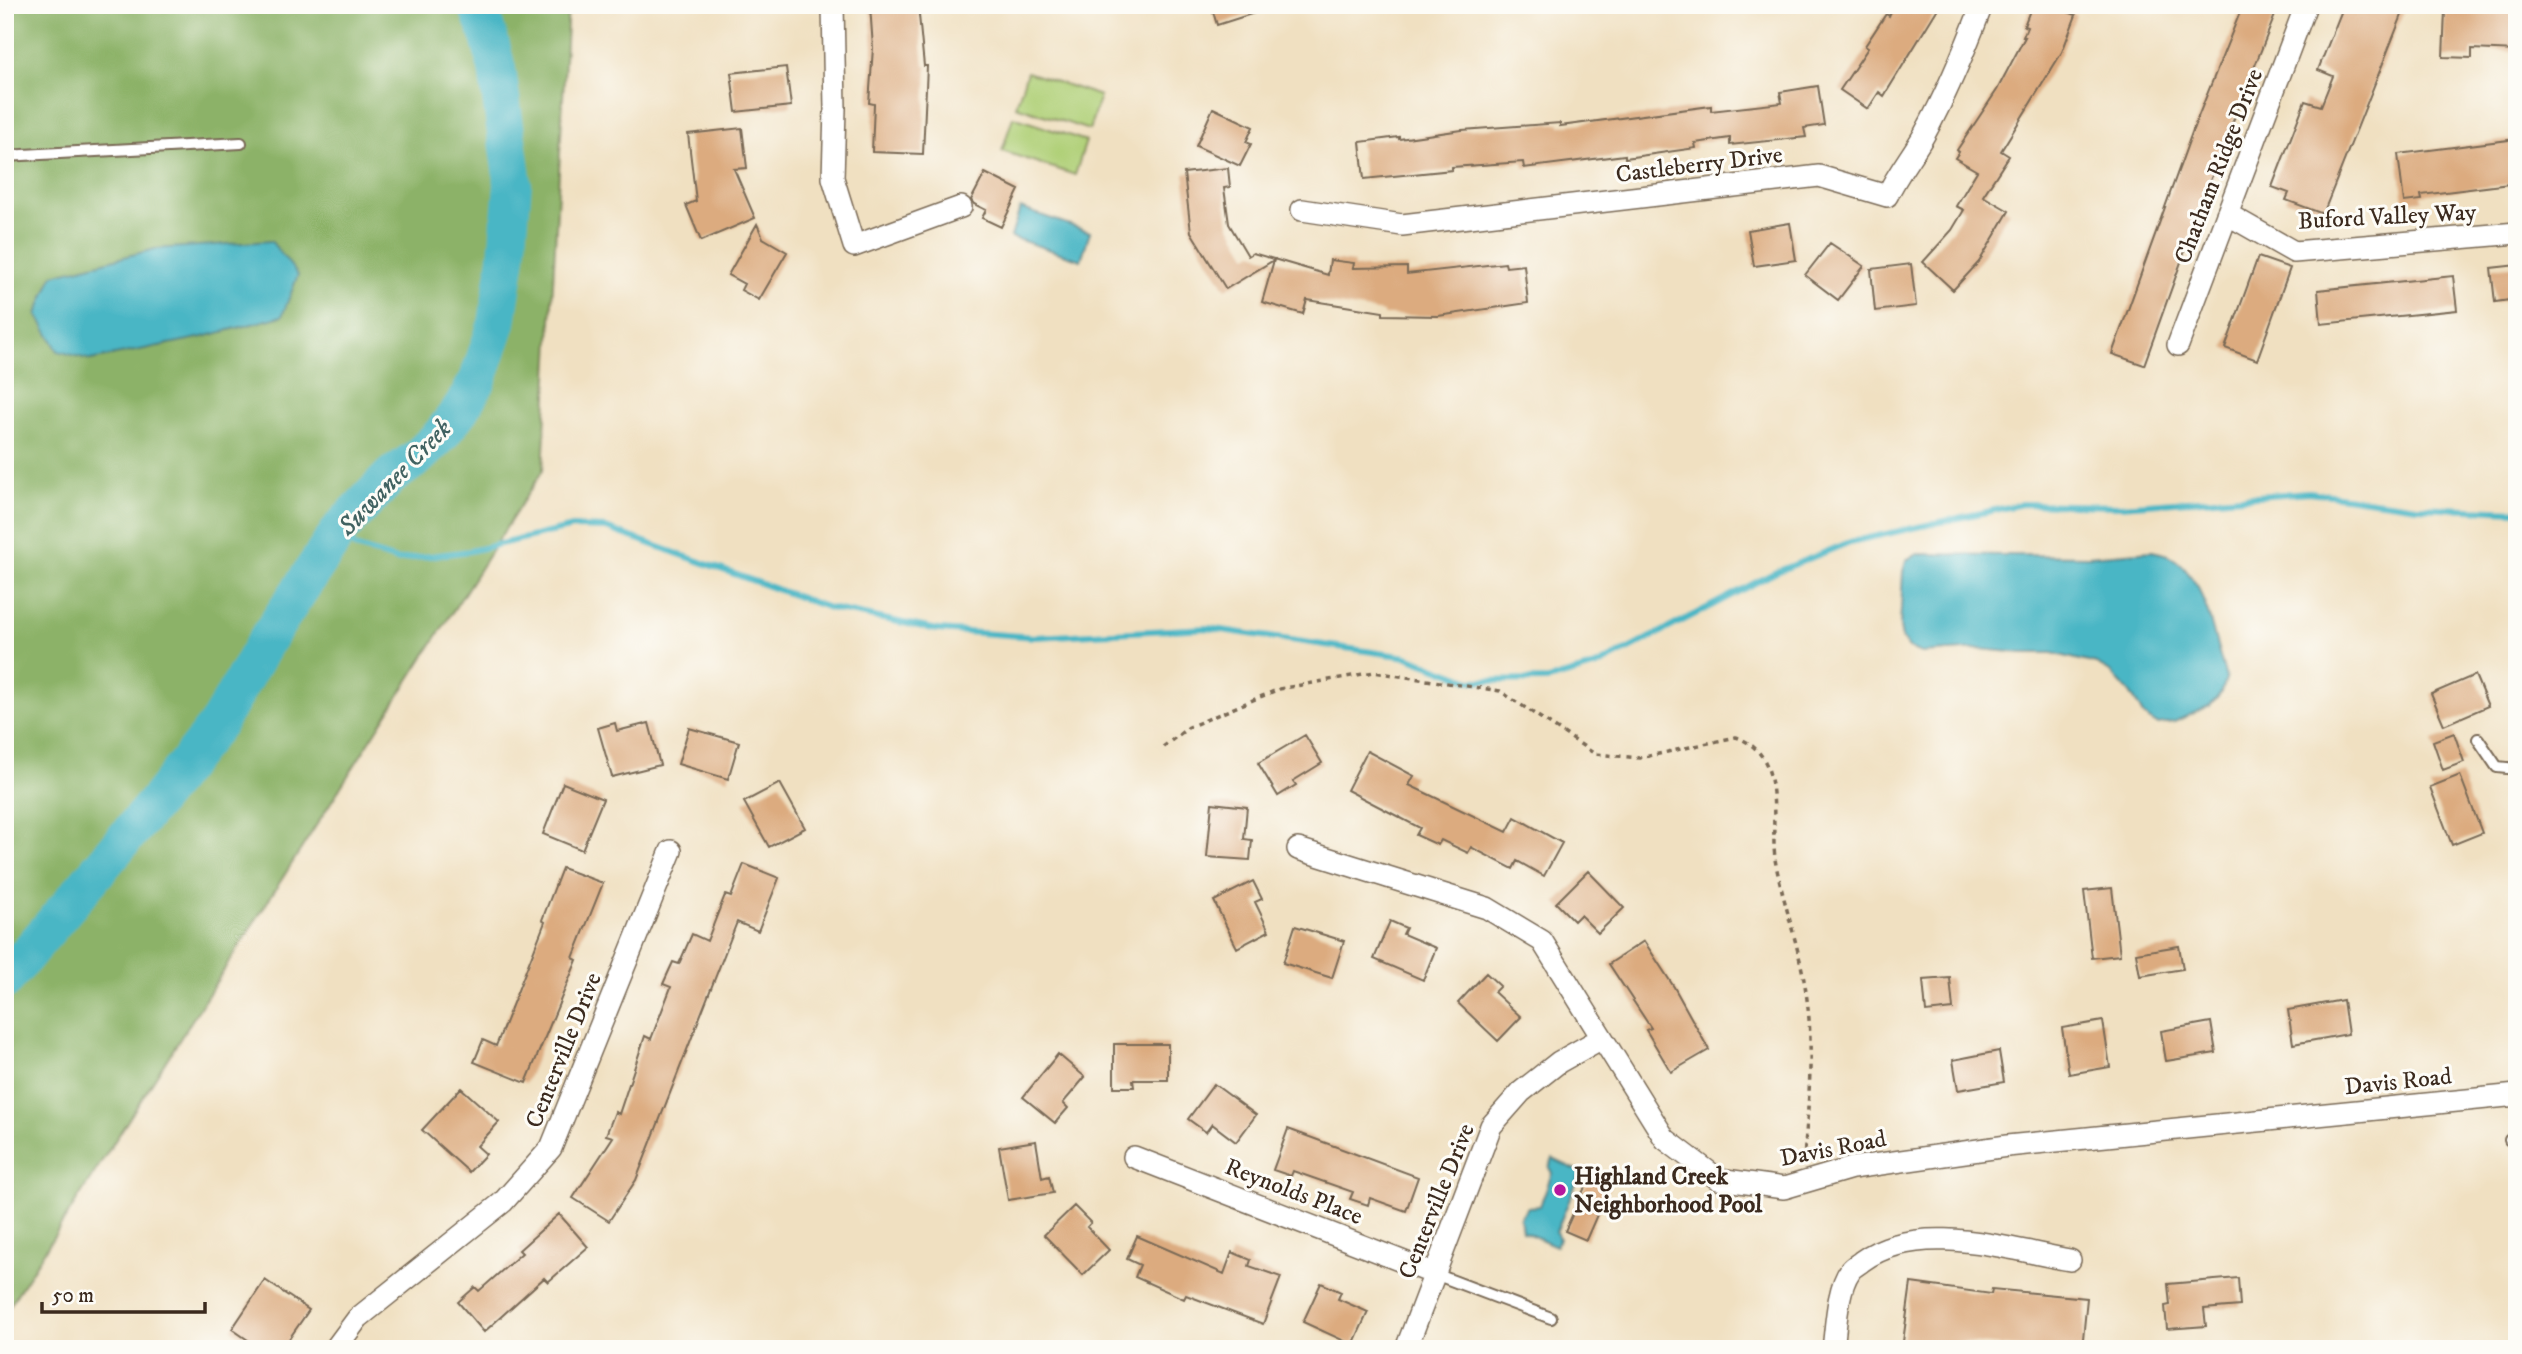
<svg xmlns="http://www.w3.org/2000/svg" width="2522" height="1354" font-family="'IM FELL DW Pica',serif">
	<rect width="100%" height="100%" fill="#fdfcf7"/>
	<filter id="ink" filterUnits="userSpaceOnUse"><feTurbulence type="fractalNoise" baseFrequency=".0143" numOctaves="2"/><feDisplacementMap in="SourceGraphic" scale="14" xChannelSelector="R" yChannelSelector="G"/><feConvolveMatrix kernelMatrix="1 2 1 2 8 2 1 2 1" color-interpolation-filters="sRGB"/></filter>
	<filter id="wash" filterUnits="userSpaceOnUse"><feTurbulence type="fractalNoise" baseFrequency=".00686" numOctaves="4" result="noise"/><feDisplacementMap in="SourceGraphic" scale="28" xChannelSelector="R" yChannelSelector="G"/><feGaussianBlur stdDeviation="1.57" result="paint"/><feColorMatrix in="noise" values="0 0 0 0 0 0 0 0 0 0 0 0 0 0 0 0 0 1.4 0 .05"/><feComposite in="paint" operator="in"/></filter>
	<g filter="url(#wash)">
		<rect width="100%" height="100%" fill="#f0e0c1"/>
		<path fill="#b0d078" stroke="#767d4b" stroke-width="2" d="M1027 72 1100 96 1089 130 1016 106Z
			M1013 117 1086 141 1075 175 1002 151Z"/>
		<path fill="#8cb268" stroke="#646e43" stroke-width="2" d="M5 5H568L543 470 5 1313Z"/>
		<path fill="#49b6c5" stroke="#427072" stroke-width="2" d="M1020 208 1090 232 1081 260 1011 237Z
			M271 241 298 275 282 316 203 337 91 360 58 351 37 314 53 275 155 249Z
			M2152 551 2169 555 2184 567 2198 587 2208 613 2226 678 2222 692 2210 706 2174 722 2157 724 2143 715 2134 698 2112 673 2096 664 2052 653H2023L1980 649 1921 653 1909 648 1902 638 1900 627 1903 572 1906 560 1917 554 2088 556Z
			M1553 1159 1581 1172 1556 1232 1559 1238 1556 1246 1522 1231 1520 1217 1528 1207 1540 1206 1552 1173 1549 1168Z"/>
		<g fill="none" stroke-linecap="round" stroke-linejoin="round">
			<path stroke="#49b6c5" stroke-width="6" d="M341 528 355 547 397 560 470 551 573 527 606 528 829 608 938 630 1035 637 1208 628 1407 657 1471 681 1548 680 1596 666 1774 573 1850 542 2022 504 2120 506 2309 492 2417 507 2517 511"/>
			<path stroke="#49b6c5" stroke-width="38" d="M5 980 159 798 218 723 265 642 341 528 390 477 417 458 440 436 460 410 477 382 497 323 507 257 513 183 497 69 489 37 477 5"/>
		</g>
		<g id="blocks">
			<path fill="#dcab7f" d="M870 5H918L924 66H927L923 154 872 152 874 104 869 103 873 48Z
				M1211 5H1267V9L1217 25Z
				M1894 5H1940L1884 96 1879 92 1868 109 1840 90 1868 48 1865 46 1886 14 1889 16Z
				M2032 5H2049L2076 15 2062 52 2001 151 2009 156 1983 196 2009 211 1979 262 1953 290 1923 262 1952 230 1964 210 1956 206 1977 171 1955 158 1959 152 1957 150 1997 90 2025 37H2023L2027 27 2024 26Z
				M2243 5H2279L2218 159 2144 365 2112 354 2194 127Z
				M2344 5H2406L2323 214 2286 200 2289 193 2272 187 2305 101 2321 106 2333 76 2318 70Z
				M2455 5H2517V51L2472 49V58L2443 57 2445 11H2454Z
				M786 67 791 106 736 112 731 73Z
				M1818 86 1824 125 1804 128 1806 137 1730 145V138L1695 143 1696 148 1625 158V155L1524 168 1523 162 1452 167V170L1364 179 1360 142 1399 137V139L1462 130 1560 123V126L1711 106V111L1782 103 1780 92Z
				M1213 108 1253 127 1246 142 1251 144 1240 166 1196 146Z
				M742 128 747 168 734 169 755 218 701 241 686 205 696 201 688 134Z
				M2517 139V183L2421 195 2422 200 2404 202 2398 154Z
				M1228 168 1230 187 1224 188 1229 224 1248 256 1253 253 1328 275 1330 260 1354 263 1353 268 1407 267V274L1505 263 1506 267 1524 265 1528 303 1438 316 1383 315V312L1307 300 1303 314 1262 302 1274 260 1226 289 1191 232 1184 173Z
				M985 173 1019 190 1001 227 982 218 986 210 974 204 971 200Z
				M1790 223 1796 260 1754 266 1748 230Z
				M757 224 763 238 787 252 759 300 741 290 744 284 728 275Z
				M1830 243 1864 266 1838 300 1805 275Z
				M2258 257 2290 268 2257 360 2225 348Z
				M1911 264 1916 306 1875 311 1871 269Z
				M2517 265V299L2495 302 2491 268Z
				M2453 276 2457 310 2321 324 2318 290Z
				M2475 675 2488 706 2444 725 2431 694Z
				M615 723 617 731 649 723 660 765 612 777 598 728Z
				M689 728 739 742 728 779 678 764Z
				M2454 733 2464 762 2443 770 2433 741Z
				M1305 735 1322 763 1293 781 1296 785 1278 796 1258 763Z
				M1367 751 1414 776 1409 785 1507 832 1515 817 1562 843 1544 876 1517 861 1513 869 1471 847 1468 853 1441 840 1438 845 1416 835 1420 828 1347 790Z
				M2460 775 2482 833 2452 845 2430 787Z
				M563 783 603 799 582 850 543 834Z
				M780 783 805 828 769 847 744 802Z
				M1212 803 1247 807 1244 839 1252 840 1250 860 1207 857Z
				M744 864 779 878 758 931 737 922 636 1180 609 1221 573 1198 613 1137 606 1135 615 1112 619 1114 645 1036 651 1039 671 987 663 984 673 962 679 964 692 934 707 941 725 895 731 897Z
				M562 868 603 883 573 958 577 960 526 1083 474 1062 483 1040 496 1046 545 922 542 920Z
				M1588 871 1624 908 1598 933 1580 915 1574 921 1556 903Z
				M1253 881 1262 899 1255 902 1269 931 1237 948 1214 901Z
				M2112 888 2120 955 2092 958 2084 891Z
				M1390 921 1406 928 1403 934 1436 948 1423 980 1374 959Z
				M1295 926 1344 941 1332 978 1283 963Z
				M1644 941 1674 987 1709 1050 1671 1072 1646 1030 1651 1028 1609 964Z
				M2179 946 2183 969 2140 976 2136 953Z
				M1486 973 1500 986 1494 992 1521 1017 1498 1041 1458 1003Z
				M1950 978 1953 1009 1926 1012 1923 980Z
				M2343 1000 2348 1034 2293 1044 2288 1010Z
				M2103 1021 2110 1067 2069 1074 2062 1028Z
				M2211 1022 2216 1053 2166 1061 2161 1031Z
				M1114 1044H1168V1080H1133L1134 1087H1114Z
				M1999 1051 2004 1082 1958 1090 1953 1060Z
				M1058 1054 1085 1077 1063 1103 1068 1108 1055 1123 1023 1097Z
				M1214 1084 1256 1115 1236 1142 1212 1124 1206 1132 1188 1119Z
				M461 1088 499 1122 477 1146 486 1154 469 1172 422 1130Z
				M1288 1129 1418 1177 1406 1211 1370 1198 1368 1205 1350 1199 1353 1192 1293 1171 1291 1176 1273 1170Z
				M1036 1141 1042 1178 1049 1176 1053 1193 1008 1200 999 1147Z
				M1590 1176 1610 1185 1586 1240 1565 1231Z
				M1074 1206 1091 1223 1087 1227 1109 1250 1083 1275 1044 1235Z
				M559 1214 588 1247 548 1282 544 1278 484 1332 458 1302 475 1287 479 1291 522 1253 519 1250Z
				M1137 1236 1224 1274 1232 1252 1251 1260 1249 1266 1281 1277 1263 1324 1186 1295 1184 1299 1135 1277 1140 1265 1127 1259Z
				M2238 1278 2240 1306 2204 1309 2206 1326 2167 1329 2165 1306 2170 1305 2168 1284Z
				M265 1280 309 1310 282 1349H261L232 1329Z
				M1321 1283 1341 1292 1338 1299 1368 1312 1353 1345 1303 1322Z
				M1911 1283 1991 1294 1992 1289 2087 1298 2082 1349H2033L1957 1342 1956 1349H1902Z"/>
		</g>
	</g>
	<g filter="url(#ink)">
		<use href="#blocks" fill-opacity="0" stroke="#7a6a57" stroke-width="2"/>
		<g fill="none" stroke-linecap="round" stroke-linejoin="round">
			<g stroke="#7a6a57" stroke-width="14">
				<path id="lane" d="M5 156 241 143
					M2478 739 2497 767 2517 769
					M2510 1140 2517 1139
					M1435 1274 1551 1318"/>
			</g>
			<g stroke="#7a6a57" stroke-width="24">
				<path id="street" d="M833 5 835 109 833 178 854 246 961 207
					M1302 210 1402 225 1819 176 1887 196C1897 174 1912 156 1924 135 1947 93 1965 50 1982 5
					M2227 214 2294 252 2517 233
					M2178 345 2306 5
					M1298 849 1487 908 1542 941 1665 1139 1718 1179 1784 1188 1852 1168 2007 1146 2517 1095
					M1134 1157 1435 1274
					M335 1349 358 1318 503 1202 551 1148 671 851
					M1406 1349 1491 1126 1521 1092 1559 1062 1602 1038
					M1833 1349C1836 1327 1837 1289 1850 1271 1852 1267 1859 1264 1862 1261 1918 1220 2007 1249 2070 1260"/>
			</g>
			<path stroke="#7a6a57" stroke-width="3.5" stroke-dasharray="5 5" stroke-linecap="butt" d="M1163 747 1189 727 1279 689 1374 672 1500 691 1595 754 1640 758 1736 737C1789 756 1768 822 1776 865 1784 904 1797 941 1804 980 1815 1039 1809 1098 1804 1157"/>
			<use href="#lane" stroke="#fff" stroke-width="10"/>
			<use href="#street" stroke="#fff" stroke-width="21"/>
		</g>
	</g>
	<circle fill="#b5179e" stroke="#fdfcf7" stroke-width="2.5" cx="1560" cy="1190" r="7"/>
	<g text-anchor="middle" stroke-width="6" stroke-linejoin="round" paint-order="stroke">
		<g font-size="24" fill="#3b2a1e" stroke="#fdfcf7">
			<text transform="translate(1699 164) rotate(-7)" y="8">Castleberry Drive</text>
			<text transform="translate(2218 166) rotate(-69)" y="8">Chatham Ridge Drive</text>
			<text transform="translate(2387 216) rotate(-3)" y="8">Buford Valley Way</text>
			<text transform="translate(563 1050) rotate(-68)" y="8">Centerville Drive</text>
			<text transform="translate(2398 1081) rotate(-6)" y="8">Davis Road</text>
			<text transform="translate(1833 1148) rotate(-11)" y="8">Davis Road</text>
			<text transform="translate(1294 1191) rotate(21)" y="8">Reynolds Place</text>
			<text transform="translate(1436 1201) rotate(-68)" y="8">Centerville Drive</text>
		</g>
		<g font-size="24" font-weight="bold" fill="#3b2a1e" stroke="#fdfcf7" text-anchor="start">
			<text x="1574" y="1184">Highland Creek<tspan x="1574" dy="28">Neighborhood Pool</tspan></text>
		</g>
		<g font-size="26" font-style="italic" fill="#416261" stroke="#fdfcf7">
			<text transform="translate(394 477) rotate(-46)" y="9">Suwanee Creek</text>
		</g>
	</g>
	<rect width="2522" height="1354" fill="none" stroke="#fdfcf7" stroke-width="28"/>
	<path d="M42 1302v10h163v-10" fill="none" stroke="#3b2a1e" stroke-width="3.5"/>
	<text x="52" y="1302" font-size="21" fill="#3b2a1e" stroke="#fdfcf7" stroke-width="5" paint-order="stroke">50 m</text>
</svg>
